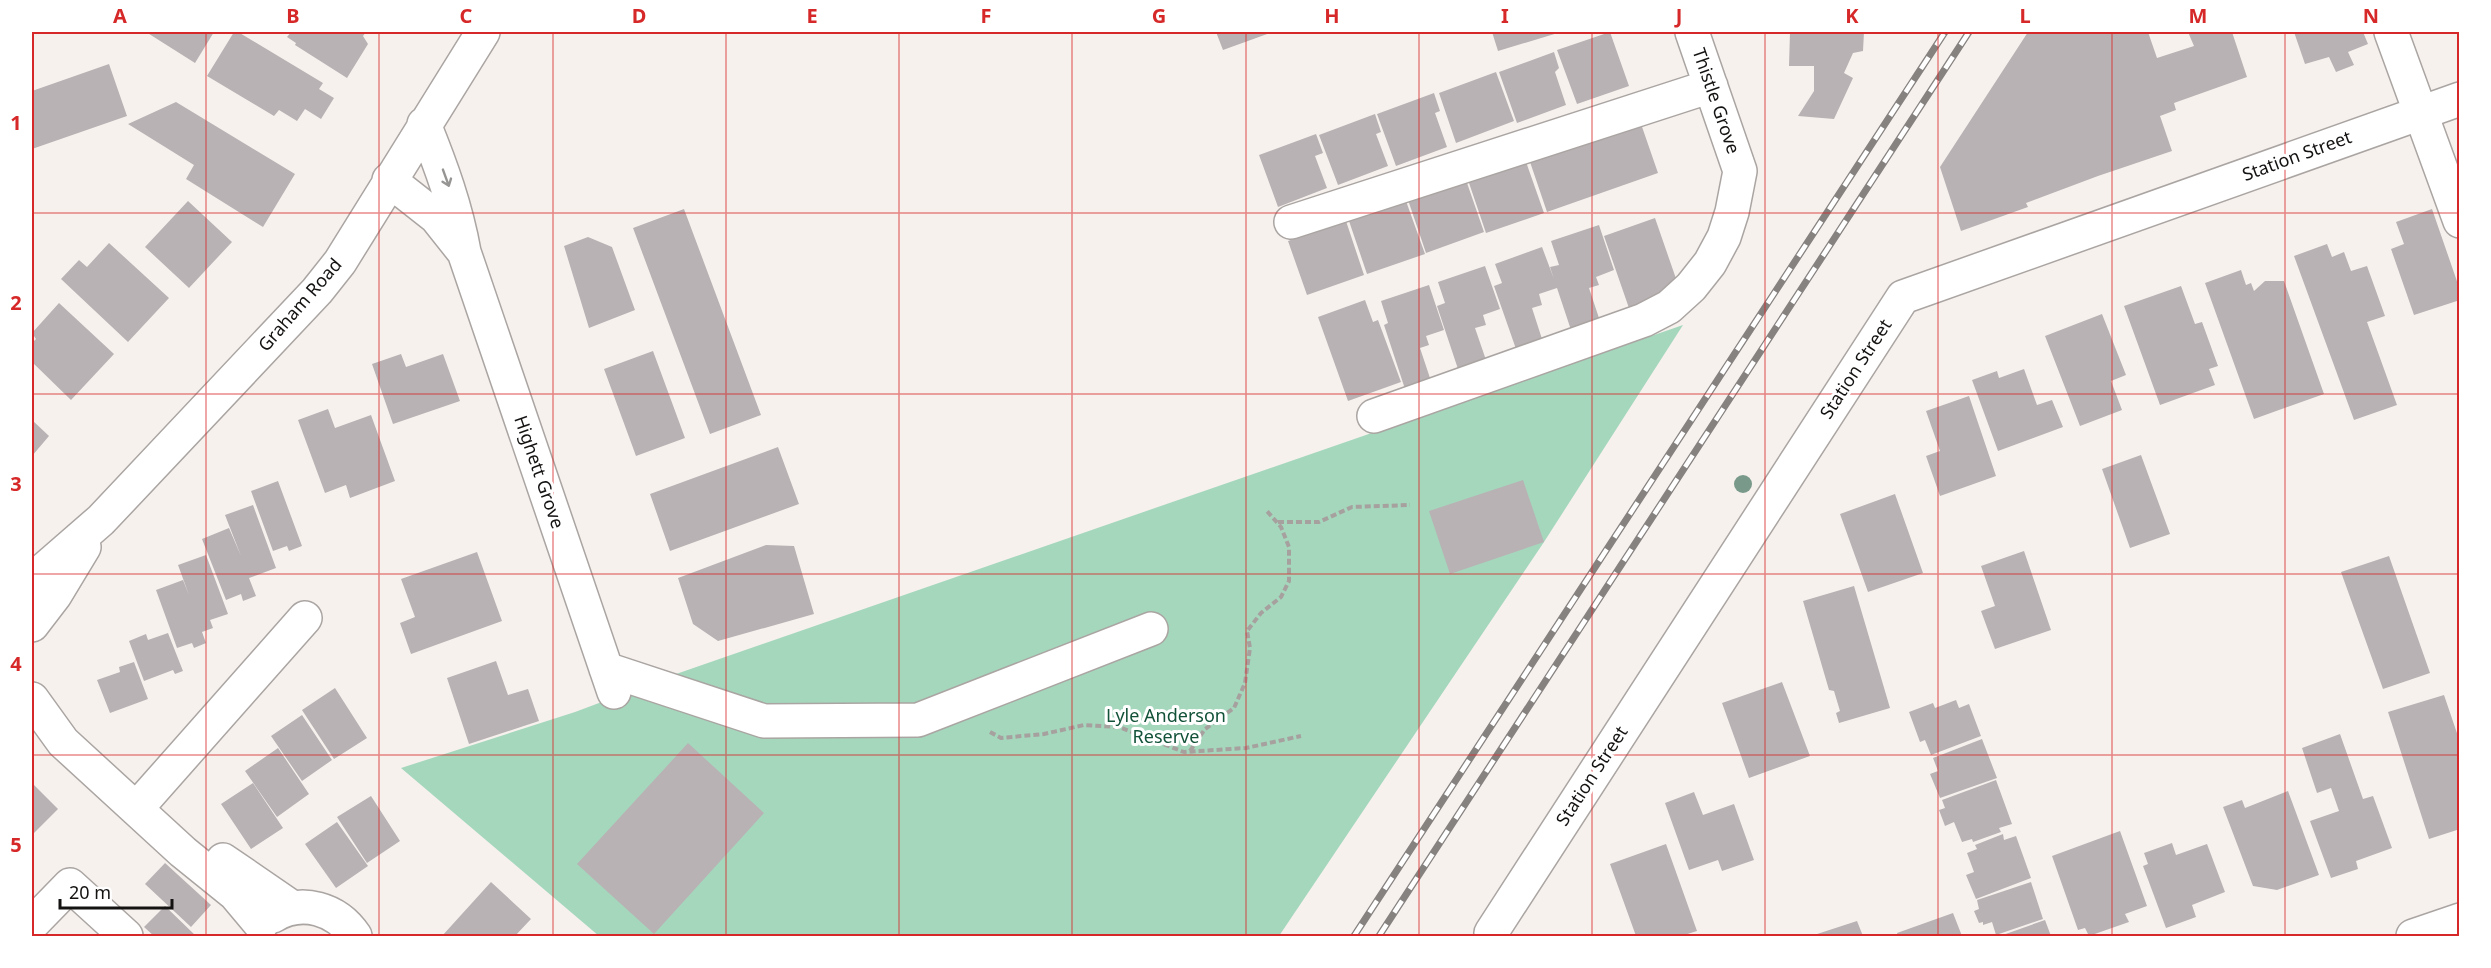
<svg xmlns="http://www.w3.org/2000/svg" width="2491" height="968" font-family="'Noto Sans',sans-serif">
	<rect width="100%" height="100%" fill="#f7f1ee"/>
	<path fill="#a5d7bd" d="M1683 325 1544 542 1279 936H599L401 768 575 712 679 673Z"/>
	<path fill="#b8b2b4" d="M146 32H214L195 63Z
		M234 32H238L323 83 319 89 334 98 321 119 305 109 297 121 279 110 274 116 207 76Z
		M291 32H366L363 36 368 44 347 78 295 45 296 43 287 37Z
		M1216 32H1273L1223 50Z
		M1492 32H1561L1498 51Z
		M1610 32 1629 86 1577 104 1557 50Z
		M1790 32H1864L1863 51 1853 53 1844 73 1853 78 1834 119 1798 116 1814 91V66H1789Z
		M2028 32H2148L2157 58 2194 46 2188 32H2232L2247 77 2174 103 2176 110 2160 116 2172 151 2098 176 2026 203 2028 207 1961 231 1940 167Z
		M2294 32H2363L2368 44 2348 52 2354 65 2336 72 2329 57 2305 64Z
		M1554 52 1559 68 1555 72 1566 105 1517 123 1499 72Z
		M109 64 127 116 32 149V91Z
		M1496 72 1514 121 1456 143 1439 93Z
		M1434 93 1440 111 1435 113 1447 147 1396 166 1377 114Z
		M176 102 295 174 263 227 186 179 194 165 128 124Z
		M1375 114 1381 132 1376 134 1388 166 1338 185 1319 135Z
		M1640 121 1658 173 1547 212 1529 159Z
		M1316 134 1323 153 1315 156 1327 188 1278 207 1259 155Z
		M1525 159 1544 213 1486 233 1468 180Z
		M1466 180 1484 232 1426 253 1408 200Z
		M188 201 232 242 189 288 145 247Z
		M1406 201 1425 254 1367 274 1349 221Z
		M684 209 761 415 710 434 633 228Z
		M2432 209 2460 290V300L2414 315 2391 249 2404 244 2396 222Z
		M1655 218 1681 293 1630 311 1604 236Z
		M1346 221 1364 275 1307 295 1288 241Z
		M1599 225 1614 270 1596 277 1599 285 1589 288 1600 321 1571 330 1557 288 1539 294 1542 305 1532 308 1542 339 1516 349 1494 286 1502 283 1495 264 1542 247 1554 279 1550 267 1559 265 1551 241Z
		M588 237 612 247 635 310 589 328 564 246Z
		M109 243 169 298 128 342 61 279 79 260 87 267Z
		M2327 244 2332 257 2344 252 2351 271 2367 266 2385 316 2367 322 2397 405 2354 420 2294 256Z
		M1485 266 1500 309 1483 315 1486 325 1475 328 1486 360 1458 369 1437 306 1445 303 1438 282Z
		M2241 270 2246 285 2251 283 2254 291 2265 281H2284L2324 394 2254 419 2205 283Z
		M1429 285 1444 330 1426 336 1429 345 1420 348 1431 381 1405 389 1384 325 1388 323 1381 301Z
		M2181 286 2195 324 2202 322 2218 366 2209 369 2215 385 2160 405 2124 306Z
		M1365 300 1373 322 1378 320 1401 382 1348 401 1318 317Z
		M59 303 114 354 71 400 32 362V343L36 339 32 333Z
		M2102 314 2126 375 2111 381 2122 410 2080 426 2045 336Z
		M653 351 685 438 636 456 604 369Z
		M401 354 406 367 443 354 460 401 393 424 372 364Z
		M2024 369 2037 405 2052 400 2063 427 1998 451 1972 380 1997 371 1999 378Z
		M1969 396 1996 476 1940 496 1926 456 1940 451 1926 411Z
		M328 409 335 428 371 415 395 481 350 498 346 485 325 493 298 420Z
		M32 420 49 436 32 456Z
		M778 447 799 504 670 551 650 494Z
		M2141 455 2170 534 2130 548 2102 469Z
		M1523 480 1544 542 1450 574 1429 511Z
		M278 481 302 546 289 551 287 546 273 551 251 491Z
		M1895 494 1923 573 1868 592 1840 514Z
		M253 505 276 568 249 578 256 596 243 601 241 594 226 600 202 539 229 528 241 556 225 515Z
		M766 545 794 546 814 614 718 641 693 624 678 578Z
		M2024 551 2051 630 1995 649 1981 611 1995 606 1981 566Z
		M477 552 502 621 411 654 400 623 415 617 401 579Z
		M206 555 228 614 210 620 213 628 202 632 206 643 194 648 192 643 177 648 156 590 183 580 189 595 178 565Z
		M2389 556 2430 673 2383 689 2341 572Z
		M1854 586 1890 708 1839 723 1836 713 1840 711 1834 691 1829 690 1803 601Z
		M168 633 183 671 175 674 173 670 144 681 129 641 146 634 148 640Z
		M496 661 508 695 528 689 539 721 469 744 447 678Z
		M134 662 148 699 110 713 97 680 120 672 119 667Z
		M1782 682 1810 756 1749 778 1722 703Z
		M335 688 367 738 334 759 302 710Z
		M2444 695 2460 742V829L2429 839 2388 712Z
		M1956 700 1959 708 1969 704 1981 736 1931 755 1925 740 1920 742 1909 712 1933 703 1935 708Z
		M302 715 332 760 302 781 271 736Z
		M2340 734 2363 799 2373 796 2392 848 2356 861 2358 869 2331 878 2310 821 2339 811 2331 788 2317 793 2302 748Z
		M1982 739 1997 778 1940 798 1930 774 1938 771 1933 758Z
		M688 743 764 813 654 934 577 864Z
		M278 748 309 794 277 817 245 771Z
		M1996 780 2012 824 1999 828 2001 832 1973 842 1972 839 1962 842 1954 822 1945 826 1939 810 1945 808 1942 800Z
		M32 783 58 809 32 835Z
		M253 783 283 828 251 849 221 804Z
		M2288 791 2319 875 2277 890 2253 886 2223 807 2242 800 2245 808Z
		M1694 792 1703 815 1734 804 1754 860 1722 871 1718 860 1689 870 1665 803Z
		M371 796 400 841 367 863 337 817Z
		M337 822 368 866 336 888 305 844Z
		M2120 831 2147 906 2125 914 2129 922 2089 936 2085 928 2078 930 2052 856Z
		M2003 834 2004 840 2016 836 2031 878 1976 899 1966 875 1974 872 1967 853 1977 849 1975 845Z
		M2172 843 2176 855 2207 844 2225 892 2192 905 2196 917 2166 928 2143 866 2148 864 2144 853Z
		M1666 844 1697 931 1681 936H1636L1610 864Z
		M165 863 211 905 191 927 145 884Z
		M491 882 531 919 515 936H442Z
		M2031 882 2043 919 1996 935 1992 922 1983 925V922L1979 923 1974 911 1979 909 1977 900Z
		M165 906 196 936H154L144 927Z
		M1953 913 1962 936H1898L1897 933Z
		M2045 920 2051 936H2000Z
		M1857 921 1863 936H1811Z"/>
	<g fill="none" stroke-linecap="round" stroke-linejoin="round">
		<g stroke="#aaa5a2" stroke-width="36">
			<path id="minor" d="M2391 32 2460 221
				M424 124C441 166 456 207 464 252L614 692
				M389 180 436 217 463 251
				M1291 222 1711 86
				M1374 416 1644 320 1669 307 1691 287 1710 263 1724 237 1732 212 1740 171 1692 32
				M32 580 101 520 317 291 340 262 483 32
				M32 625 55 595 84 547
				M606 669 764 721 918 720 1151 629
				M32 699 63 742 183 852 235 894 261 925
				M136 809 305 618
				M223 860 293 908
				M273 916C302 898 337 909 355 936
				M32 924 70 885 126 936
				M1492 936 1491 933 1903 297 2460 99
				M2413 936 2460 920"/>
		</g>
		<path stroke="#a6a19f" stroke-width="4" stroke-dasharray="6 3" stroke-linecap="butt" d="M1278 522H1319L1352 507 1410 505
			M990 732 1001 738 1044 734 1084 725 1119 727 1184 752 1246 748 1301 736
			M1190 751 1205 729 1234 708 1245 683 1250 648 1247 631 1261 613 1281 597 1289 581V547L1281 527 1266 510"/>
		<use href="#minor" stroke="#fff" stroke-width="33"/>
		<g stroke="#868280" stroke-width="7">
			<path id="rail" d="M1354 936 1945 32
				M1379 936 1969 32"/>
		</g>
		<use href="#rail" stroke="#fff" stroke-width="4.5" stroke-dasharray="14" stroke-linecap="butt"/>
	</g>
	<circle fill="#799a8a" cx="1743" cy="484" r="9"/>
	<defs><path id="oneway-shaft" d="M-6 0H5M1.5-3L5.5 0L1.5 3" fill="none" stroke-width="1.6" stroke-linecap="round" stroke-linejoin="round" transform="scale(1.5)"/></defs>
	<use stroke="#969594" href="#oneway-shaft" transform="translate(446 178) rotate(70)"/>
	<path fill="none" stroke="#d62828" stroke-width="1.5" stroke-opacity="0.55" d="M206 32V936M379 32V936M553 32V936M726 32V936M899 32V936M1072 32V936M1246 32V936M1419 32V936M1592 32V936M1765 32V936M1938 32V936M2112 32V936M2285 32V936M32 213H2460M32 394H2460M32 574H2460M32 755H2460"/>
	<g text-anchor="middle" stroke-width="6" stroke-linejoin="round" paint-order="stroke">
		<g font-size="18" fill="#151312" stroke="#fff">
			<text transform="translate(1716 101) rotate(71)" y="6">Thistle Grove</text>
			<text transform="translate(2297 156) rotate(-20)" y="6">Station Street</text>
			<text transform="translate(300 305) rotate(-49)" y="6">Graham Road</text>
			<text transform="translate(1856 369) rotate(-57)" y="6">Station Street</text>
			<text transform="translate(539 472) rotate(71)" y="6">Highett Grove</text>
			<text transform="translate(1592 776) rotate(-57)" y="6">Station Street</text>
		</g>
		<g font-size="18" fill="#125239" stroke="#fff">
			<text x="1166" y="722">Lyle Anderson<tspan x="1166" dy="21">Reserve</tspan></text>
		</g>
	</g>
	<rect width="2491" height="968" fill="none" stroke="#ffffff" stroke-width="66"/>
	<path d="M60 899v9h112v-9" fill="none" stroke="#151312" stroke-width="3"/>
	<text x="69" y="899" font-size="18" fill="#151312" stroke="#ffffff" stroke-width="4.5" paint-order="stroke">20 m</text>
	<rect x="33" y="33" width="2425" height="902" fill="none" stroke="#d62828" stroke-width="2"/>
	<g font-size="20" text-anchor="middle" font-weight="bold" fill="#d62828">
		<text x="120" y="23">A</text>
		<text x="293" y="23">B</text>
		<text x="466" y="23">C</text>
		<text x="639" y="23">D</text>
		<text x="812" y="23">E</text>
		<text x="986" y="23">F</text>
		<text x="1159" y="23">G</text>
		<text x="1332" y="23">H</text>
		<text x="1505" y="23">I</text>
		<text x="1679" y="23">J</text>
		<text x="1852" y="23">K</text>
		<text x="2025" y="23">L</text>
		<text x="2198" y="23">M</text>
		<text x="2371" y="23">N</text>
		<text x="16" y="130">1</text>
		<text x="16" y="310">2</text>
		<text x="16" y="491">3</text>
		<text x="16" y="671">4</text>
		<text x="16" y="852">5</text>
	</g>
</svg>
